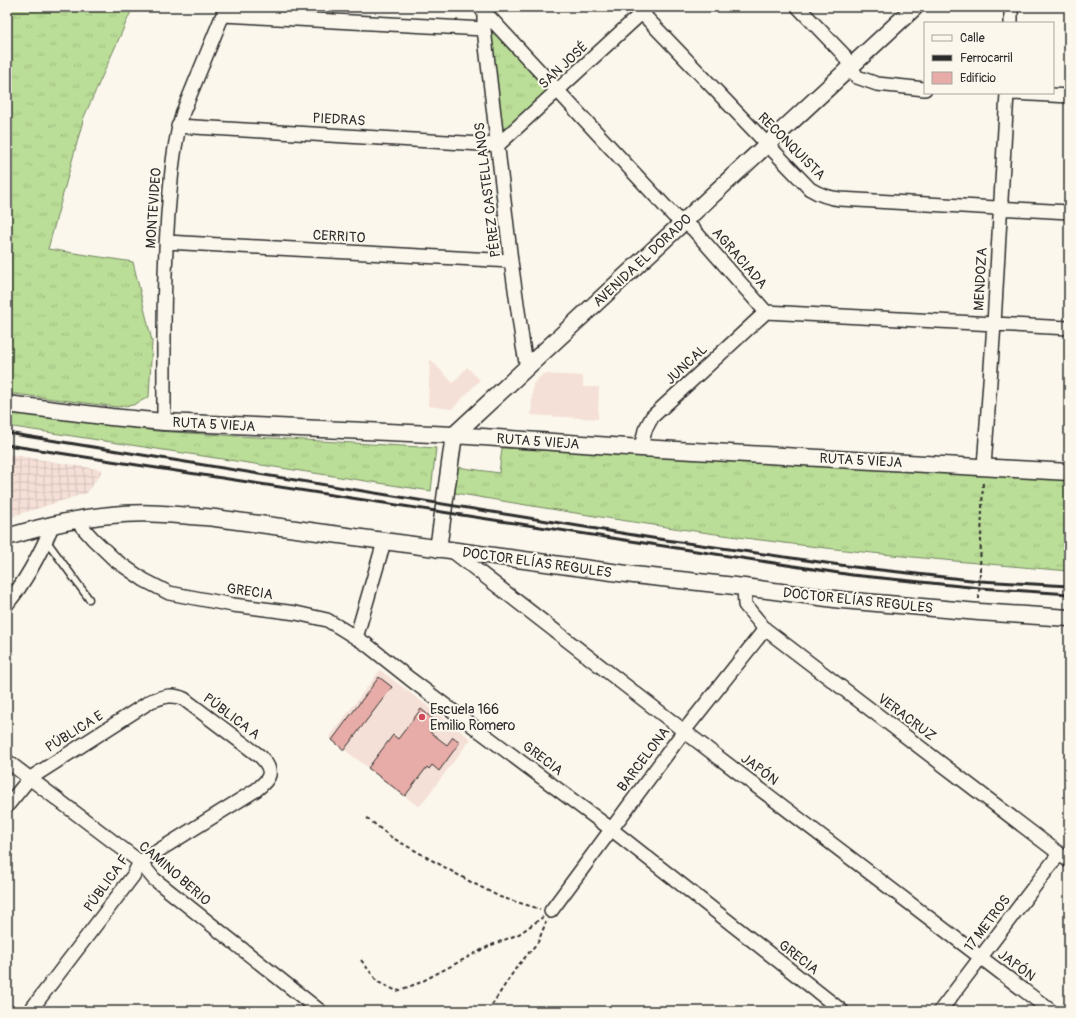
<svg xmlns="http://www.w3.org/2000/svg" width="1076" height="1018" font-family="Pangolin,sans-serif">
	<defs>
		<pattern id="industrial-grid" width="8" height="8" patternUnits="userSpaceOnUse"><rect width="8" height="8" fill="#f5e0d7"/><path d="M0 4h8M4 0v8" fill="none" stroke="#d2c0b9"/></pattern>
		<pattern id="grass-tufts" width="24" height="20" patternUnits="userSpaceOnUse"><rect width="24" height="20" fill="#badd97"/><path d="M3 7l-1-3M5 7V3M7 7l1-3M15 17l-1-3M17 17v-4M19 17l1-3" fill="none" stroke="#a0be82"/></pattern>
	</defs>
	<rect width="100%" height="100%" fill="#fbf7ec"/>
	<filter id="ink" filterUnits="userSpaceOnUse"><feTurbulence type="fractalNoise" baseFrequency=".025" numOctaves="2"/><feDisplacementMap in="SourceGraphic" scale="8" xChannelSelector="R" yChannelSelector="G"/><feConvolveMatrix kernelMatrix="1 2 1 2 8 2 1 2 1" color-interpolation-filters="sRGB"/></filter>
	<g filter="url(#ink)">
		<path fill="#f5e0d7" d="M430 359 453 383 467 367 480 380 452 409 428 406Z
			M543 374 583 376V387H599L598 419 531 415 533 384Z
			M380 670 471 739 419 807 329 738Z"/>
		<path fill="url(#industrial-grid)" d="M7 454 56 462 103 470 87 493 7 518Z"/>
		<path fill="url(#grass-tufts)" stroke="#728461" d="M7 7H133L84 117 48 249 133 262 152 341 149 397 133 405 117 407 7 393Z
			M494 32 545 88 546 93 507 129H502L491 33Z
			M7 411 156 431 436 448 431 491 7 426Z
			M502 448 1069 475V571C964 562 858 553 753 539 654 526 554 510 455 493L457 467 499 473Z"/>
		<path fill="#e7aca7" stroke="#2b2b2b" d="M379 677 392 687 344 750 332 740Z
			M421 709 437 722 430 732 447 745 453 737 460 742 439 771 432 765 429 769 427 767 405 796 368 768 393 735 398 739Z"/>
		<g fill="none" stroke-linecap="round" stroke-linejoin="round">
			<g stroke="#2b2b2b" stroke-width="9">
				<path id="service" d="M46 540 89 599"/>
			</g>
			<g stroke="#2b2b2b" stroke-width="16">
				<path id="minor" d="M480 7 674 216 693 229 766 312 1069 328
					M484 7V29L511 261 523 346 527 368
					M798 7 843 54 857 77 877 84 925 89
					M637 8 810 189C820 195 829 198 840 199L1069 212
					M223 15 484 29
					M1011 23V7
					M1013 93 1069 96
					M178 126 498 145 648 7
					M166 242 511 261
					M164 422C164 353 163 284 168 214 171 180 173 145 183 112L226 7
					M641 448 645 430 652 417 766 312
					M984 467 994 324 1007 93
					M76 520 93 539 115 560 144 580 169 593 233 605 296 613 327 620 342 629 366 644 410 679 611 829 842 1011
					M451 550 684 731 1051 1011
					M744 587 745 605 765 629 1069 861
					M7 604C26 581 41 552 53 524
					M356 638 384 542
					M7 761 140 862 154 879 320 1011
					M7 806 29 779 151 701C163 697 172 693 184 699L261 757C275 772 270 779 256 790L140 862 133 876 30 1011
					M551 911 684 731 765 629
					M940 1011 1059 854"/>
			</g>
			<g stroke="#2b2b2b" stroke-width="19">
				<path id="tertiary" d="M7 404 111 417 164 422 454 435 641 448 1069 472
					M7 537C41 527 76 518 111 515 146 511 181 515 215 518L634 575 744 587 842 600 979 612 1069 618
					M438 549 454 435 915 7"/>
			</g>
			<path stroke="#2b2b2b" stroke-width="2" stroke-dasharray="4 3" stroke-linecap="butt" d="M979 599 983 480
				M367 818 391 837 469 881 500 897 540 909
				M361 960 378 982 397 991 419 983 489 946 519 934 543 917
				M488 1011 516 968 538 942 546 922"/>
			<use href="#service" stroke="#fbf7ec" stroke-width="6"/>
			<use href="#minor" stroke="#fbf7ec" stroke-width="13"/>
			<use href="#tertiary" stroke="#fbf7ec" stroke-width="16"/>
			<path stroke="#2b2b2b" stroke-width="3" d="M7 433 652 538 854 567 980 581 1069 586
				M7 445 852 575 980 588 1069 594"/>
		</g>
	</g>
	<circle fill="#d1495b" stroke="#fbf7ec" stroke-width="1.5" cx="422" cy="717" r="4"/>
	<g text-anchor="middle" stroke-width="4" stroke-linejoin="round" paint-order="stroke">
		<g font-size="14" fill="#2b2b2b" stroke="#fbf7ec">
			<text transform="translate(563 65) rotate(-43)" y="5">SAN JOSÉ</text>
			<text transform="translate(339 119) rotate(3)" y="5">PIEDRAS</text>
			<text transform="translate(792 146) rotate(45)" y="5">RECONQUISTA</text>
			<text transform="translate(487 190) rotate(-97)" y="5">PÉREZ CASTELLANOS</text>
			<text transform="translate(153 208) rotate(-86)" y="5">MONTEVIDEO</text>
			<text transform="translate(339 236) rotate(3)" y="5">CERRITO</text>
			<text transform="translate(740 258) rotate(49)" y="5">AGRACIADA</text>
			<text transform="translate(642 260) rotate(-43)" y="5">AVENIDA EL DORADO</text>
			<text transform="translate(980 279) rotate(-87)" y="5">MENDOZA</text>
			<text transform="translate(686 364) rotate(-43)" y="5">JUNCAL</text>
			<text transform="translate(214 424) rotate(3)" y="5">RUTA 5 VIEJA</text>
			<text transform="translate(538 441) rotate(4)" y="5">RUTA 5 VIEJA</text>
			<text transform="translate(861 460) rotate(3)" y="5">RUTA 5 VIEJA</text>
			<text transform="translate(537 562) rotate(8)" y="5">DOCTOR ELÍAS REGULES</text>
			<text transform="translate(250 591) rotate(8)" y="5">GRECIA</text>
			<text transform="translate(858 600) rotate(6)" y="5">DOCTOR ELÍAS REGULES</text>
			<text transform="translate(232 716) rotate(37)" y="5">PÚBLICA A</text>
			<text transform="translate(907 717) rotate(37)" y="5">VERACRUZ</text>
			<text transform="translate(74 731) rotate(-32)" y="5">PÚBLICA E</text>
			<text transform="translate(543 758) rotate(37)" y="5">GRECIA</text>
			<text transform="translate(643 759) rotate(-53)" y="5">BARCELONA</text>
			<text transform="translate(760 769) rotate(37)" y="5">JAPÓN</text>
			<text transform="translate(175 873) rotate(41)" y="5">CAMINO BERIO</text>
			<text transform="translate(106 883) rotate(-54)" y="5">PÚBLICA F</text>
			<text transform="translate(987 923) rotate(-53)" y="5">17 METROS</text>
			<text transform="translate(799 957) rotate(38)" y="5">GRECIA</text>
			<text transform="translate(1017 965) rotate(37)" y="5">JAPÓN</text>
		</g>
		<g font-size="14" fill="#2b2b2b" stroke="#fbf7ec" text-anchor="start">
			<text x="430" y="714">Escuela 166<tspan x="430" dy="16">Emilio Romero</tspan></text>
		</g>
	</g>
	<rect width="1076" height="1018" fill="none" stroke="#fbf7ec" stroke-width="24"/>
	<rect x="12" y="12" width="1052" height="994" fill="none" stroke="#2b2b2b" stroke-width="1.5" filter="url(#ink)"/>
	<rect x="924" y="22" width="130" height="72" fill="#fbf7ec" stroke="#a8a59f"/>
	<rect x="932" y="35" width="20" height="6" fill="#fbf7ec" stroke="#a8a59f"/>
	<text x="960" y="42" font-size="12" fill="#2b2b2b">Calle</text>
	<rect x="932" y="55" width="20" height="6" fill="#2b2b2b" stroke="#a8a59f"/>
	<text x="960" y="62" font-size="12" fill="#2b2b2b">Ferrocarril</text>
	<rect x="932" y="72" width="20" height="12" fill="#e7aca7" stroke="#a8a59f"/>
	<text x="960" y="82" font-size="12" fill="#2b2b2b">Edificio</text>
</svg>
